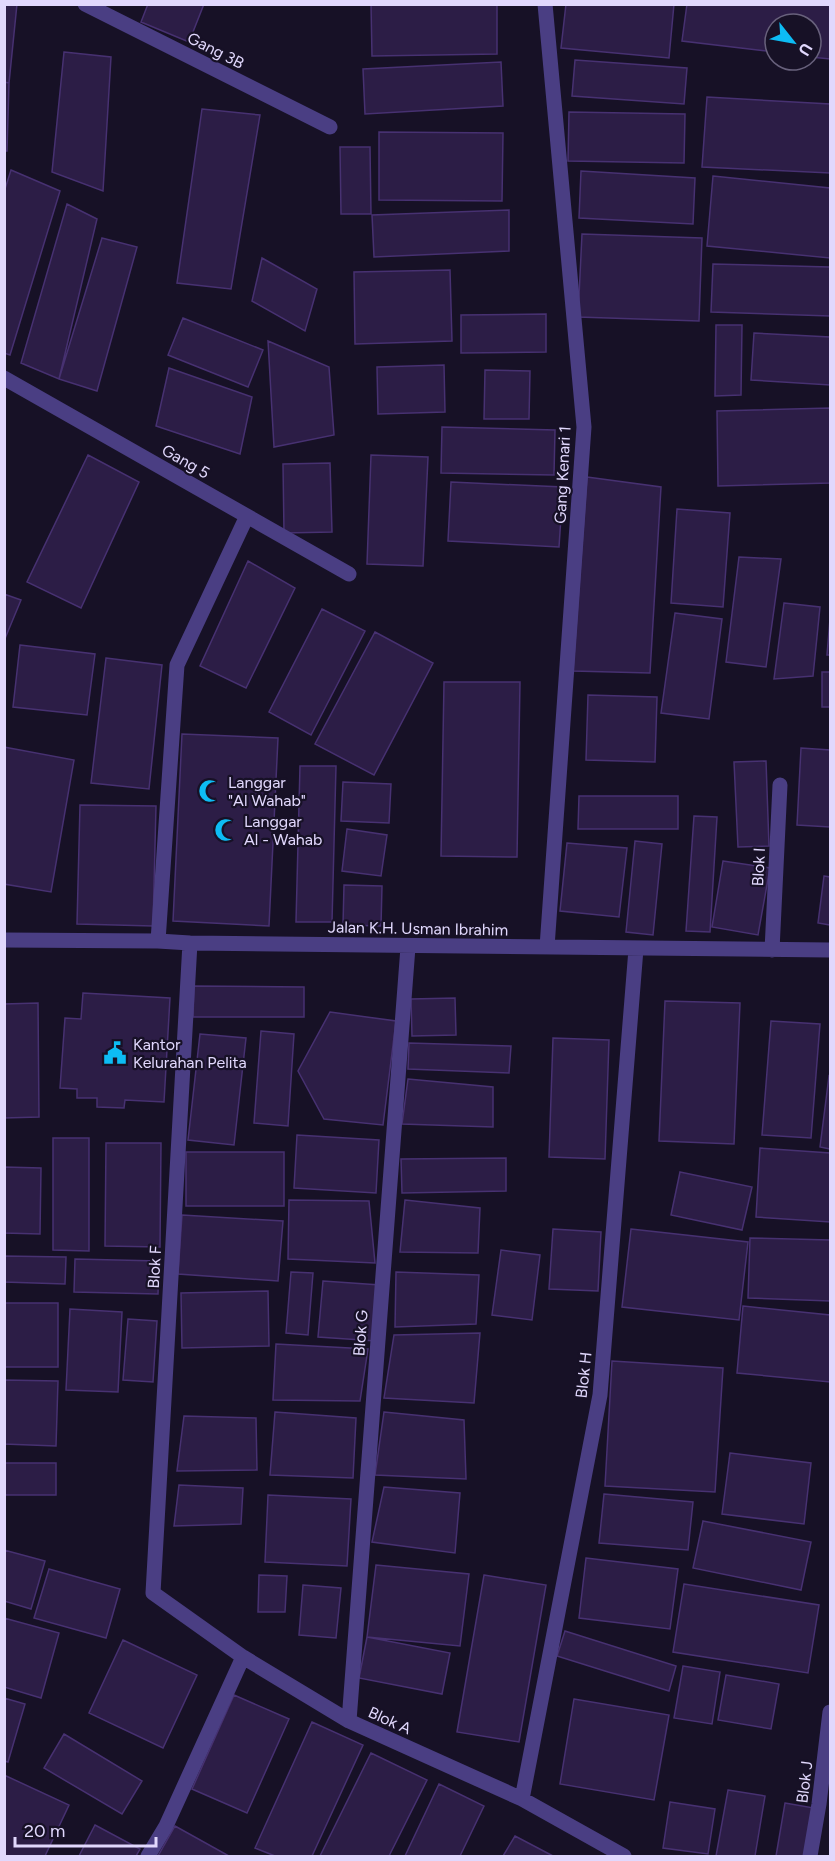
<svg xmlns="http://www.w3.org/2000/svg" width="835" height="1861" font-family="Figtree,sans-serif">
	<rect width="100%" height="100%" fill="#171126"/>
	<path fill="#2c1d46" stroke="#473171" stroke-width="1.5" d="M4 4H17L9 83 4 82Z
		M148 4H204L189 42 141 22Z
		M371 4H497V54L372 56Z
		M566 4H674L669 58 561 48Z
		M687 4H830V59L811 57V24H775V52L682 41Z
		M64 52 111 57 103 191 52 172Z
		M575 60 687 68 684 104 572 96Z
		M501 62 503 106 365 114 363 69Z
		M4 82 9 83 7 151H4Z
		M707 97 830 104V173L702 167Z
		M202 109 260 115 231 289 177 283Z
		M569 112 685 114 684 163 568 161Z
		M379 132 503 133 502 201 379 200Z
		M340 147H370L371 214H341Z
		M11 170 60 191 10 355 4 353V192Z
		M581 171 695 178 693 224 579 218Z
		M713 176 830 188V258L707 246Z
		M67 204 97 219 59 379 21 363Z
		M509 210V251L374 257 372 215Z
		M582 234 702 238 699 321 578 317Z
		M102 238 137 247 97 391 59 379Z
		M262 258 317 289 305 331 252 301Z
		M713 264 830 267V316L711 312Z
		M450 270 452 341 355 344 354 272Z
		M546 314V352L461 353V315Z
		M183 318 263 350 248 387 168 355Z
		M716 325H742L741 395 715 396Z
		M754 333 830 337V385L751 380Z
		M268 341 329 367 334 435 274 447Z
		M444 365 445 412 378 414 377 367Z
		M169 368 252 397 240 454 156 426Z
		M485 370 530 371 529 419H484Z
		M830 408V483L718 486 717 411Z
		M442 427 555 430 554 475 441 473Z
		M88 455 139 482 81 608 27 582Z
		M371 455 428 457 423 566 367 564Z
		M330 463 332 532 284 533 283 464Z
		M587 477 661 487 650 673 573 671Z
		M451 482 563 487 559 547 448 541Z
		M677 509 730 513 723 607 671 603Z
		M739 557 781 559 766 667 726 662Z
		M248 561 295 588 246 688 200 666Z
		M4 594 21 600 4 641Z
		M784 603 820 607 813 676 774 679Z
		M322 609 365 631 311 735 269 712Z
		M675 613 722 619 709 719 661 713Z
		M830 619V655H827Z
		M375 632 433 663 374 775 315 744Z
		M20 645 95 654 87 715 13 707Z
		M106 658 162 665 149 789 91 783Z
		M822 672H830V707H822Z
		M444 682H520L517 857 441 856Z
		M588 695 657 697 655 762 586 760Z
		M182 734 278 738 269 926 173 921Z
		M4 747 74 760 51 892 4 884Z
		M801 748 830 750V827L797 825Z
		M766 761 769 846 738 847 734 762Z
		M300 766H336L332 922H296Z
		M343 782 391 784 389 823 341 821Z
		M579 796H678V829H578Z
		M80 805 156 806 153 926 77 924Z
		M694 816 717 817 710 932 686 931Z
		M347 829 387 835 381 876 342 871Z
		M635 841 662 844 653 935 626 932Z
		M567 843 627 848 619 917 560 911Z
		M723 861 770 868 758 935 712 927Z
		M824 876 830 877V925L818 923Z
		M344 885 382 886 381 926 343 925Z
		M194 986 304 987V1017H193Z
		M83 993 170 998 164 1102 125 1100 124 1108 97 1107V1098H77V1089L60 1088 65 1018 81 1019Z
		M455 998 456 1035 412 1036 411 999Z
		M665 1001 740 1003 734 1144 659 1141Z
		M38 1003 39 1117 4 1118V1004Z
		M330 1012 396 1021 383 1125 324 1119 298 1071Z
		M771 1021 820 1024 811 1138 762 1135Z
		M261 1031 294 1034 288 1126 254 1123Z
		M200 1034 246 1038 234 1145 188 1140Z
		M553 1038 609 1040 605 1159 549 1157Z
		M409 1043 511 1046 509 1073 408 1069Z
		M829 1076 830 1077V1149L820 1147Z
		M408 1079 493 1087V1127L402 1124Z
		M297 1135 379 1140 376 1193 294 1188Z
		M53 1138H89V1251L53 1250Z
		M106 1143H161L160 1247 105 1246Z
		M760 1148 830 1153V1222L756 1217Z
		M186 1152H284V1206H186Z
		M506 1158V1191L402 1193 401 1159Z
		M4 1167 41 1168 40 1234 4 1233Z
		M680 1172 752 1187 742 1230 671 1215Z
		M289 1200 369 1201 375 1263 288 1259Z
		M405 1200 480 1208 478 1253 400 1252Z
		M182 1215 283 1221 278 1281 178 1274Z
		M553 1229 601 1232 598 1291 549 1289Z
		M631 1229 748 1242 739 1320 622 1307Z
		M750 1238 830 1240V1301L748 1298Z
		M501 1250 540 1255 532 1320 492 1315Z
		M4 1256 66 1257 65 1284 4 1282Z
		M75 1259 159 1261 158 1294 74 1292Z
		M291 1272 313 1273 308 1335 286 1333Z
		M396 1272 479 1275 476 1324 395 1327Z
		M323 1281 380 1285 376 1341 318 1337Z
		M268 1291 269 1346 182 1348 181 1293Z
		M4 1303H58V1367H4Z
		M743 1306 830 1315V1382L737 1373Z
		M70 1309 122 1312 118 1392 66 1390Z
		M128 1319 157 1321 153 1382 123 1380Z
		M480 1333 474 1403 384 1398 394 1335Z
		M276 1344 368 1349 360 1401 273 1400Z
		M612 1361 723 1368 715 1492 605 1486Z
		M4 1380 58 1381 56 1446 4 1444Z
		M275 1412 356 1418 353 1478 270 1475Z
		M384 1412 464 1420 466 1479 375 1475Z
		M184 1416 256 1418 257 1470 177 1471Z
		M184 1416 256 1418 257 1470 177 1471Z
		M730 1453 811 1463 804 1524 722 1514Z
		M4 1463H56V1495H4Z
		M179 1485 243 1488 241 1524 174 1526Z
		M384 1487 460 1493 455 1553 372 1542Z
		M604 1494 693 1502 688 1550 599 1543Z
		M268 1495 351 1499 347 1566 265 1562Z
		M703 1521 811 1542 801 1590 693 1568Z
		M4 1550 45 1561 31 1609 4 1601Z
		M586 1558 678 1569 670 1629 579 1618Z
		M376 1565 469 1574 460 1646 367 1637Z
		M49 1569 120 1589 106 1638 34 1618Z
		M259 1575 287 1576 285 1612H258Z
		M484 1575 546 1585 519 1742 457 1732Z
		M684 1584 819 1605 808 1673 673 1652Z
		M303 1585 341 1588 336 1638 299 1635Z
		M4 1618 59 1633 41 1698 4 1687Z
		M565 1631 676 1666 669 1691 557 1656Z
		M367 1637 450 1653 442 1694 359 1678Z
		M123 1640 197 1675 163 1748 89 1713Z
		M683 1666 720 1672 712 1724 674 1718Z
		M726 1675 779 1684 771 1729 718 1720Z
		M234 1695 289 1719 247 1813 192 1789Z
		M4 1698 25 1704 8 1762 4 1761Z
		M574 1699 669 1715 654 1800 560 1784Z
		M312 1722 363 1745 312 1856H275L255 1848Z
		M64 1734 142 1781 122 1814 44 1768Z
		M371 1753 427 1780 389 1856H320Z
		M4 1775 69 1805 45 1856H4Z
		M439 1784 484 1806 460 1856H405Z
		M728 1790 765 1796 755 1856H716Z
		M670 1802 715 1809 708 1854 663 1848Z
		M785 1803 814 1808 806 1856H776Z
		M95 1825 140 1849 136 1856H79Z
		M175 1826 229 1856H158Z
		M515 1836 553 1856H503Z"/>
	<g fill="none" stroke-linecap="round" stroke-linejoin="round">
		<path stroke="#4a3e83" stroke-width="15" d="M85 4 330 127
			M545 4 584 427 547 947
			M4 378 349 574
			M4 940 158 941 190 943 830 950
			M158 941 177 665 247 516
			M190 943 153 1593 243 1657 349 1721 522 1799 624 1856
			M772 950 780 785
			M349 1721 408 947
			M522 1799 600 1395 636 949
			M148 1856 166 1826 243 1657
			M810 1856 819 1804 830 1712"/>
	</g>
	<defs>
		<g id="mosque-bare" transform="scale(1.8)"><path d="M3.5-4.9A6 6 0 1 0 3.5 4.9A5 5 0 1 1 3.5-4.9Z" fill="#0dbcf4" stroke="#171126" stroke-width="2.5" paint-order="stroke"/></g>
		<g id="civic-bare" transform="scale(1.8)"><path d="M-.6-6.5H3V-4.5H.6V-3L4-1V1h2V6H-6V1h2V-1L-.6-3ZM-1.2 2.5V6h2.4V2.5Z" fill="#0dbcf4" stroke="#171126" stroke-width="2.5" paint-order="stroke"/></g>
	</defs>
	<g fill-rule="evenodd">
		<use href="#mosque-bare" x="210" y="791"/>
		<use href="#mosque-bare" x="226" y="830"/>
		<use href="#civic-bare" x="115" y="1053"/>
	</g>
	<g text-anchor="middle" stroke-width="4.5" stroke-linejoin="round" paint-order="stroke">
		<g font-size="16" fill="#e1d8fd" stroke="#171126">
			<text transform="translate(216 50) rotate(27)" y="6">Gang 3B</text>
			<text transform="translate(186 461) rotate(30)" y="6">Gang 5</text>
			<text transform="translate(562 475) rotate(-87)" y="6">Gang Kenari 1</text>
			<text transform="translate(758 867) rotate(-87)" y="6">Blok I</text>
			<text transform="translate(418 928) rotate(1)" y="6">Jalan K.H. Usman Ibrahim</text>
			<text transform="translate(154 1267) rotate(-87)" y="6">Blok F</text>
			<text transform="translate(360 1333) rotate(-86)" y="6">Blok G</text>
			<text transform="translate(583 1375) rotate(-84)" y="6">Blok H</text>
			<text transform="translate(390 1720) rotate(24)" y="6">Blok A</text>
			<text transform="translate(804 1782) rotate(-83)" y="6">Blok J</text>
		</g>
		<g font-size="16" fill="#e1d8fd" stroke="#171126" text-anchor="start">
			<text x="228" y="788">Langgar<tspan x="228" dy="18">"Al Wahab"</tspan></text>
			<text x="244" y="827">Langgar<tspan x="244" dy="18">Al - Wahab</tspan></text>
			<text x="133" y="1050">Kantor<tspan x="133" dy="18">Kelurahan Pelita</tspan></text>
		</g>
	</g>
	<rect width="835" height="1861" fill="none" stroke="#e1d8fd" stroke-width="12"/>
	<g transform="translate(793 42) rotate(121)"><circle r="28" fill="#171126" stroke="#68617c" stroke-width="1.5"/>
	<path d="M0-4.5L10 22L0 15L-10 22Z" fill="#0dbcf4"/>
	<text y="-9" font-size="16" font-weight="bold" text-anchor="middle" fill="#e1d8fd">U</text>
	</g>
	<path d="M15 1837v9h141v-9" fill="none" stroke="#e1d8fd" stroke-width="3"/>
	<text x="24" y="1837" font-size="18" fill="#e1d8fd" stroke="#171126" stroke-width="4.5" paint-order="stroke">20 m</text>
</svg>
